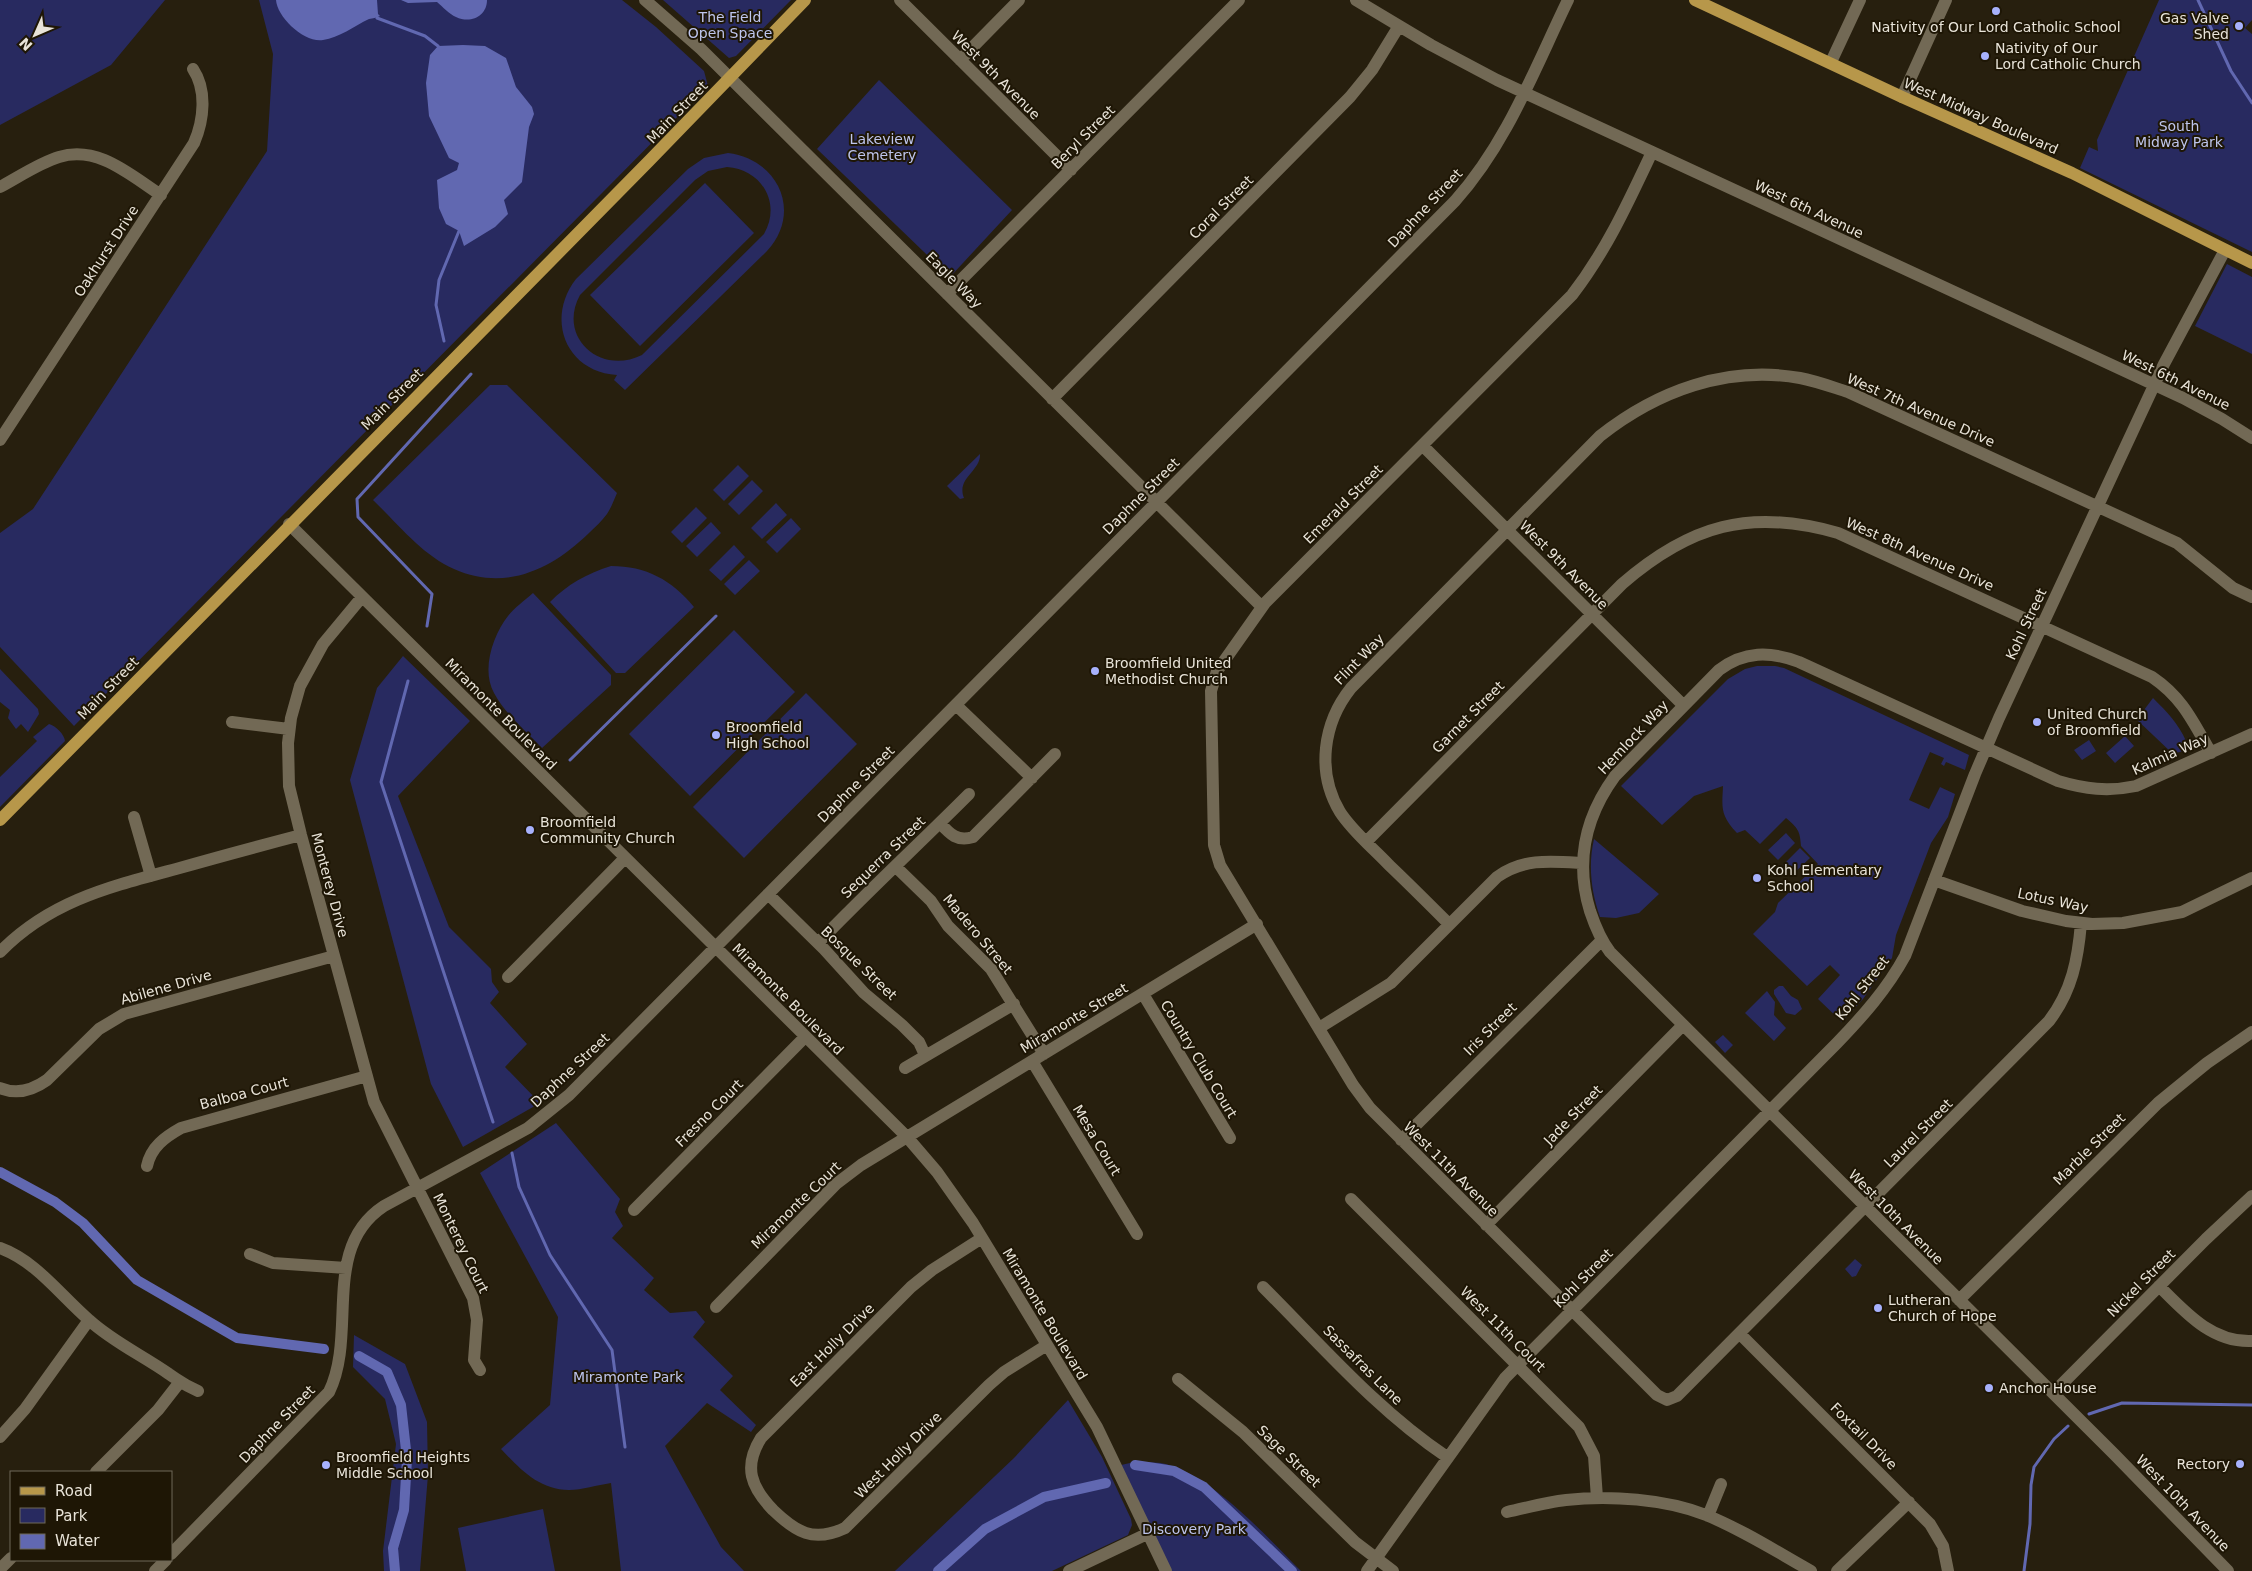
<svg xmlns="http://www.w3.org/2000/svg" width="2252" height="1571" font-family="'DejaVu Sans',sans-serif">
	<rect width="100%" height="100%" fill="#271f0e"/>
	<path fill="#282a60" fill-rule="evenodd" d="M0 0H165L111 65 0 125Z
		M259 0H622L656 27 704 71 708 86 74 726 0 647V533L33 509 267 151 273 54Z
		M663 0H791L736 56 729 58Z
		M2159 0H2252V20L2245 28 2252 34V252L2080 168 2089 147 2098 151 2097 140Z
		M879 80 1012 210 950 277 817 149Z
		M728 153C778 159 803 212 767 251L625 390 614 380 617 375C566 372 545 319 576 279L688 169 704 158ZM727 167C761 169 782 203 764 234L642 355C600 376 557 337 580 295L695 180 708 171Z
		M705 183 754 233 640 346 590 295Z
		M2227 264 2252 277V354L2195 326Z
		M490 385H507L617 493C614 500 611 508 607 514 602 521 595 527 589 533 552 569 506 592 454 569 422 555 398 524 373 500Z
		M980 454C981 471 956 478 964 498L960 499 947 486Z
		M738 465 749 476 724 501 713 490Z
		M752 480 763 491 739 515 728 504Z
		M776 503 787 515 762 539 751 528Z
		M696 507 707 518 682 543 671 532Z
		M791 518 801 529 777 553 766 542Z
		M711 522 721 533 697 557 686 546Z
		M734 545 745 557 721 581 709 570Z
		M749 560 760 571 735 595 724 584Z
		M611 566C646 566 672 580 694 607L625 673H616L550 602C568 584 586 574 611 566Z
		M533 593 611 675V685L542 748C526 731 505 714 494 693 481 670 493 635 508 616 514 608 525 600 533 593Z
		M734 630 795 692 690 796 629 734Z
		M403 656 470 721 398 796 449 927 491 969 492 982 499 992 490 1003 527 1044 505 1067 540 1103 463 1147 431 1084 350 780 377 688Z
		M1757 666H1775L1784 668 1969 755 1965 770 1946 762 1944 766 1941 764 1944 758 1930 752 1909 800 1929 809 1940 787 1955 794 1948 817 1931 843 1896 935 1892 958 1863 999 1842 1022 1818 999 1840 975 1830 965 1807 986 1753 934 1775 912 1778 903 1818 864 1801 846C1800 831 1798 828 1786 818L1760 844 1745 830 1737 833C1720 815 1722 808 1723 786L1694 796 1662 825 1621 786 1728 679 1745 669Z
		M0 669 38 709 39 714 28 732 21 724 16 729 8 718 10 710 0 702Z
		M806 693 857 744 744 858 693 807Z
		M2153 698C2167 712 2178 723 2186 741L2183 751 2173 754 2134 717 2141 714Z
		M49 724C56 726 64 734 65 741L0 807V777L37 741 33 737Z
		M2125 736 2134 746 2115 763 2106 753Z
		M2089 740 2096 751 2082 760 2074 750Z
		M1786 833 1795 843 1778 860 1768 850Z
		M1594 839 1659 894 1639 913 1616 918 1600 917C1591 891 1588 865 1594 839Z
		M1800 848 1810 858 1792 875 1783 865Z
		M1779 986H1783L1791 996 1798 1000 1802 1009 1795 1015 1786 1013 1774 994V990Z
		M1767 991 1775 1002 1774 1015 1786 1028 1774 1041 1745 1013Z
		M1723 1035 1733 1045 1725 1053 1715 1042Z
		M556 1123 620 1199 615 1212 623 1226 612 1238 654 1278 644 1290 670 1313 696 1311 705 1322 693 1337 733 1376 720 1390 756 1425 751 1432 707 1403 665 1446 721 1547 744 1571H621L611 1483C597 1485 582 1490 569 1490 539 1490 520 1469 501 1449L550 1405 558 1317 480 1173Z
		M1855 1259 1862 1265 1856 1276 1852 1277 1845 1269Z
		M354 1335 405 1364 427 1422 428 1475 420 1571H384L383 1551 396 1444 385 1399 353 1367Z
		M1068 1400 1102 1457 1131 1519 1132 1525 1128 1535 1052 1571H895L1014 1458Z
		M1134 1462C1143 1462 1153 1462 1161 1463 1209 1472 1267 1537 1301 1571H1166L1117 1466Z
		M543 1509 555 1571H466L458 1528Z"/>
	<path fill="#6168b1" d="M276 0H377L378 14 380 16C376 18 373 18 369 19 354 26 339 38 323 40 304 43 277 17 276 0Z
		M401 0H487C487 16 471 24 456 17 449 14 443 7 437 2L408 3Z
		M463 45 485 46 506 58 516 87 532 107 534 114 529 127 522 182 504 200 508 214 495 227 464 246 459 231 446 224 439 208 437 180 457 170 459 163 449 158 429 116 426 83 430 55 438 46Z"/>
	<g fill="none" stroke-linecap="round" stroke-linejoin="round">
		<path stroke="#6168b1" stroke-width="3" d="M2198 0 2231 71 2252 103
			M377 18 425 36 438 46
			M444 341 436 305 439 280 459 231
			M427 626 432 594 358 517 357 499 471 374
			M408 681 381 782 493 1122
			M570 760 716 616
			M512 1153 519 1187 550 1255 612 1350 625 1447
			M2089 1414 2122 1403 2252 1405
			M2024 1571 2030 1524 2031 1485 2034 1467 2054 1439 2068 1426"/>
		<path stroke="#6168b1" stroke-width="10" d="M0 1172 55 1202 83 1223 137 1280 237 1338 324 1349
			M359 1356 387 1372 401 1405 407 1459 404 1510 393 1548 395 1571
			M1135 1465 1174 1471 1204 1487 1292 1571
			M938 1571 985 1529 1044 1497 1106 1483"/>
		<path stroke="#726955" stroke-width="12" d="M645 0 701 49 1262 607
			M900 0 1071 170
			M1356 0 1431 45 1497 80 2183 398 2222 419 2252 438
			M960 60 1019 0
			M1831 62 1860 0
			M1902 97 1946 0
			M1652 152C1628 203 1606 251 1572 295L1265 603 1217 671 1211 691 1214 845 1220 865 1353 1085 1370 1108 1657 1395 1667 1400 1677 1396 2049 1021C2072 991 2078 959 2081 923
			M0 187C19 177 39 163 59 157 98 145 130 175 161 195
			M947 294 1239 0
			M1052 399 1350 97 1372 70 1399 26
			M0 440 194 143C204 120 207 90 193 69
			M1423 446 1683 705
			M289 524 907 1137 937 1172 973 1223 1097 1427 1166 1571
			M362 597 323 644 300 686 291 718 288 743 289 786 301 835 374 1102 473 1298 477 1320 474 1360 480 1370
			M956 705 1032 778
			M232 722 289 729
			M134 817 151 876
			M940 823C950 834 957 842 973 837L1055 754
			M1366 842 1622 584C1690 525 1750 508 1838 533L2152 677C2183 698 2193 722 2211 753
			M896 867 931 901 948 926 991 969 1044 1054
			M1934 880 2022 911 2066 921 2092 924 2123 923 2182 912 2252 878
			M768 894 824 949 864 993 902 1025 919 1042 925 1055
			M1449 924C1429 904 1409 884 1389 865 1373 848 1353 832 1340 812 1316 772 1323 723 1351 688L1600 436C1657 391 1727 365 1800 378 1816 381 1832 387 1848 392L2177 543 2233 588 2252 597
			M818 943C867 892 919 844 969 794
			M0 952C50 901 109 887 176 869 218 857 259 846 301 835
			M508 977 625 858
			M1143 994 1230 1138
			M1319 1028 1391 983 1497 877C1523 858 1551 861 1582 863
			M1032 1061 1137 1234
			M905 1068 1014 1004
			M0 1088C17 1095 33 1090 47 1080L99 1029 124 1014 334 956
			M1401 1140 1601 941
			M147 1166C151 1147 165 1137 181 1128L367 1076
			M1351 1199 1579 1427 1594 1456 1597 1498
			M634 1210 805 1037
			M1486 1225 1682 1026
			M982 1238 932 1270 911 1287 761 1438C743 1467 751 1487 773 1510 796 1532 813 1543 845 1528L989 1385 1004 1372 1047 1345
			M0 1248C36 1261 60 1295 89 1320 113 1342 142 1355 169 1374 181 1382 184 1385 198 1391
			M250 1254 273 1263 346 1268
			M2159 1286C2185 1312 2212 1343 2252 1341
			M1263 1287C1322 1346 1378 1411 1447 1457
			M1959 1300 2158 1103 2207 1063 2252 1032
			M716 1307 836 1184 861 1165 1257 924
			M1740 1334 1930 1524 1943 1546 1948 1571
			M1178 1379 1243 1432 1355 1542 1393 1571
			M2053 1393 2206 1239 2252 1196
			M0 1437 25 1409 89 1320
			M96 1472 158 1410 179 1383
			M1507 1512C1526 1508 1546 1502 1566 1500 1609 1495 1666 1499 1706 1515 1743 1530 1777 1552 1811 1571
			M1708 1516 1721 1484
			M171 1554 329 1392C358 1333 320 1248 384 1206L528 1128 569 1095 1455 201C1507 143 1534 70 1568 0
			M0 1569 11 1558
			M155 1571 166 1560
			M1069 1571 1149 1533
			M1367 1571 1505 1378 1837 1043C1863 1016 1887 989 1905 956L1975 774 1999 718 2164 364 2225 250
			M1837 1571 1909 1502
			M2228 1571 2114 1454 1610 952C1600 939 1595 926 1590 911 1575 862 1585 817 1615 776L1719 670C1744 651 1770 651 1799 662L2058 781C2085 789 2108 792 2136 786L2252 734"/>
		<path stroke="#b7974a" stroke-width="12" d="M1695 0 1902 97 2072 173 2252 263
			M0 820 649 161 805 0"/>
	</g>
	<g fill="#a7b1fc" stroke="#1e1605" stroke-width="2">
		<circle cx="1996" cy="11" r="5"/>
		<circle cx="2239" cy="26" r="5"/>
		<circle cx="1985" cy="56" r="5"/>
		<circle cx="1095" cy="671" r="5"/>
		<circle cx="2037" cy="722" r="5"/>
		<circle cx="716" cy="735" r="5"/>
		<circle cx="530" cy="830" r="5"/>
		<circle cx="1757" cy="878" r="5"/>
		<circle cx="1878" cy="1308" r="5"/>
		<circle cx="1989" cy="1388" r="5"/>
		<circle cx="2240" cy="1464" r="5"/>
		<circle cx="326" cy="1465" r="5"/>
	</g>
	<g text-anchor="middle" stroke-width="4" stroke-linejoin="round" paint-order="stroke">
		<g font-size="14" fill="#bec5ed" stroke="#1e1605">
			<text x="730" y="22">The Field<tspan x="730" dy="16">Open Space</tspan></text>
			<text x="2179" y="131">South<tspan x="2179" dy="16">Midway Park</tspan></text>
			<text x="882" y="144">Lakeview<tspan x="882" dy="16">Cemetery</tspan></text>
			<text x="628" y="1382">Miramonte Park</text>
			<text x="1194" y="1534">Discovery Park</text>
		</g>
		<g font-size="14" fill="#e8e3d8" stroke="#1e1605" text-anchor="start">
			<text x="2229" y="23" text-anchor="end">Gas Valve<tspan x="2229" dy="16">Shed</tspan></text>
			<text x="1996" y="32" text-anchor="middle">Nativity of Our Lord Catholic School</text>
			<text x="1995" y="53">Nativity of Our<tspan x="1995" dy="16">Lord Catholic Church</tspan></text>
			<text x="1105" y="668">Broomfield United<tspan x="1105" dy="16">Methodist Church</tspan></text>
			<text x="2047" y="719">United Church<tspan x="2047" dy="16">of Broomfield</tspan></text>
			<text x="726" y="732">Broomfield<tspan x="726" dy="16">High School</tspan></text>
			<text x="540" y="827">Broomfield<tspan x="540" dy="16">Community Church</tspan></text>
			<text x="1767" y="875">Kohl Elementary<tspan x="1767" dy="16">School</tspan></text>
			<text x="1888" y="1305">Lutheran<tspan x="1888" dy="16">Church of Hope</tspan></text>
			<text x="1999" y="1393">Anchor House</text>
			<text x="336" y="1462">Broomfield Heights<tspan x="336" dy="16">Middle School</tspan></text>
			<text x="2230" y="1469" text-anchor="end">Rectory</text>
		</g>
		<g font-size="14" fill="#e8e3d8" stroke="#1e1605">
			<text transform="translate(996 75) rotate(45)" y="5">West 9th Avenue</text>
			<text transform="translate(677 112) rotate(-46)" y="5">Main Street</text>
			<text transform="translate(1981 116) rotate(24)" y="5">West Midway Boulevard</text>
			<text transform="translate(1083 137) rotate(-45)" y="5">Beryl Street</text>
			<text transform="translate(1221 207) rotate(-45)" y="5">Coral Street</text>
			<text transform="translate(1425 208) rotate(-47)" y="5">Daphne Street</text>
			<text transform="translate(1809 209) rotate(25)" y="5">West 6th Avenue</text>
			<text transform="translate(106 251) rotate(-57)" y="5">Oakhurst Drive</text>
			<text transform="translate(954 280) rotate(45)" y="5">Eagle Way</text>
			<text transform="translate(2176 380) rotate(26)" y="5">West 6th Avenue</text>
			<text transform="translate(392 399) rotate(-45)" y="5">Main Street</text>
			<text transform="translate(1921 410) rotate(24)" y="5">West 7th Avenue Drive</text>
			<text transform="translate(1141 496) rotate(-45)" y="5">Daphne Street</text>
			<text transform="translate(1343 504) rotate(-45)" y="5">Emerald Street</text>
			<text transform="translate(1920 554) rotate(24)" y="5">West 8th Avenue Drive</text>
			<text transform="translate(1564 565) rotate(45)" y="5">West 9th Avenue</text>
			<text transform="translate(2026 624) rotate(-65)" y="5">Kohl Street</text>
			<text transform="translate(1359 659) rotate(-46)" y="5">Flint Way</text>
			<text transform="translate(108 688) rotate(-46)" y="5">Main Street</text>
			<text transform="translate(501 714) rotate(45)" y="5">Miramonte Boulevard</text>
			<text transform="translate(1468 717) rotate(-45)" y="5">Garnet Street</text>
			<text transform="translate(1633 737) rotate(-47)" y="5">Hemlock Way</text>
			<text transform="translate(2170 754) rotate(-24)" y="5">Kalmia Way</text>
			<text transform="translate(856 784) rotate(-45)" y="5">Daphne Street</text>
			<text transform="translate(883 857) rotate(-44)" y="5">Sequerra Street</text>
			<text transform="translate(330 885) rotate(75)" y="5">Monterey Drive</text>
			<text transform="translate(2053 900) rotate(12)" y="5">Lotus Way</text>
			<text transform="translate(978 934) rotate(50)" y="5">Madero Street</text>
			<text transform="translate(859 963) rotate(44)" y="5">Bosque Street</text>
			<text transform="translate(166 987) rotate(-16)" y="5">Abilene Drive</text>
			<text transform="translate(1862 988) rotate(-52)" y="5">Kohl Street</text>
			<text transform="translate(788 999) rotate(45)" y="5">Miramonte Boulevard</text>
			<text transform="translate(1074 1018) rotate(-31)" y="5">Miramonte Street</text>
			<text transform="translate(1490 1029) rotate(-45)" y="5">Iris Street</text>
			<text transform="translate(1199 1059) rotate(59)" y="5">Country Club Court</text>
			<text transform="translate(570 1070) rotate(-43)" y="5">Daphne Street</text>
			<text transform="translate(244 1093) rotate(-15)" y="5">Balboa Court</text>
			<text transform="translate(709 1113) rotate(-45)" y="5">Fresno Court</text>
			<text transform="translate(1573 1115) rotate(-46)" y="5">Jade Street</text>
			<text transform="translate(1918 1133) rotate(-45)" y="5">Laurel Street</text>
			<text transform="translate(1097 1140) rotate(59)" y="5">Mesa Court</text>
			<text transform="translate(2089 1149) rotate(-45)" y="5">Marble Street</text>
			<text transform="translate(1451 1169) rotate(45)" y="5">West 11th Avenue</text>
			<text transform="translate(796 1205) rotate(-44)" y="5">Miramonte Court</text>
			<text transform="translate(1896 1217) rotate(45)" y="5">West 10th Avenue</text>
			<text transform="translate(461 1243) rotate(64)" y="5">Monterey Court</text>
			<text transform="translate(1583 1278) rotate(-45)" y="5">Kohl Street</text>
			<text transform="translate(2141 1283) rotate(-45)" y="5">Nickel Street</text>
			<text transform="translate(1045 1314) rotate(59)" y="5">Miramonte Boulevard</text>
			<text transform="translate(1503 1329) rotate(45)" y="5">West 11th Court</text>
			<text transform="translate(832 1345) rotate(-45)" y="5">East Holly Drive</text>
			<text transform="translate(1363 1365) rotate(45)" y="5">Sassafras Lane</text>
			<text transform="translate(277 1424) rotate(-46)" y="5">Daphne Street</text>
			<text transform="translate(1864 1436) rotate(45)" y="5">Foxtail Drive</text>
			<text transform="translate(898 1455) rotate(-45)" y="5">West Holly Drive</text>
			<text transform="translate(1289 1456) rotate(44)" y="5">Sage Street</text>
			<text transform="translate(2183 1503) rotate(46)" y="5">West 10th Avenue</text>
		</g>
	</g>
	<rect x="10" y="1471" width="162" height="90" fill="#1e1605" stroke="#6f6859"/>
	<rect x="20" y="1487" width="25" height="8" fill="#b7974a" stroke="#6f6859"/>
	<text x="55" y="1496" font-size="15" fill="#e8e3d8">Road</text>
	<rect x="20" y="1508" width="25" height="15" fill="#282a60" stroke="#6f6859"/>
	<text x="55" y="1521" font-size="15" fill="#e8e3d8">Park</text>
	<rect x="20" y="1534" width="25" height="15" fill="#6168b1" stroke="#6f6859"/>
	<text x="55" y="1546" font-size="15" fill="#e8e3d8">Water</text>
	<g transform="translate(35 35) rotate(225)" stroke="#1e1605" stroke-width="4" paint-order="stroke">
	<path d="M0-4L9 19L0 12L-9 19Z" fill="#e8e3d8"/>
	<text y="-8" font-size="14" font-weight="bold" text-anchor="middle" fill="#e8e3d8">N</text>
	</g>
</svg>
